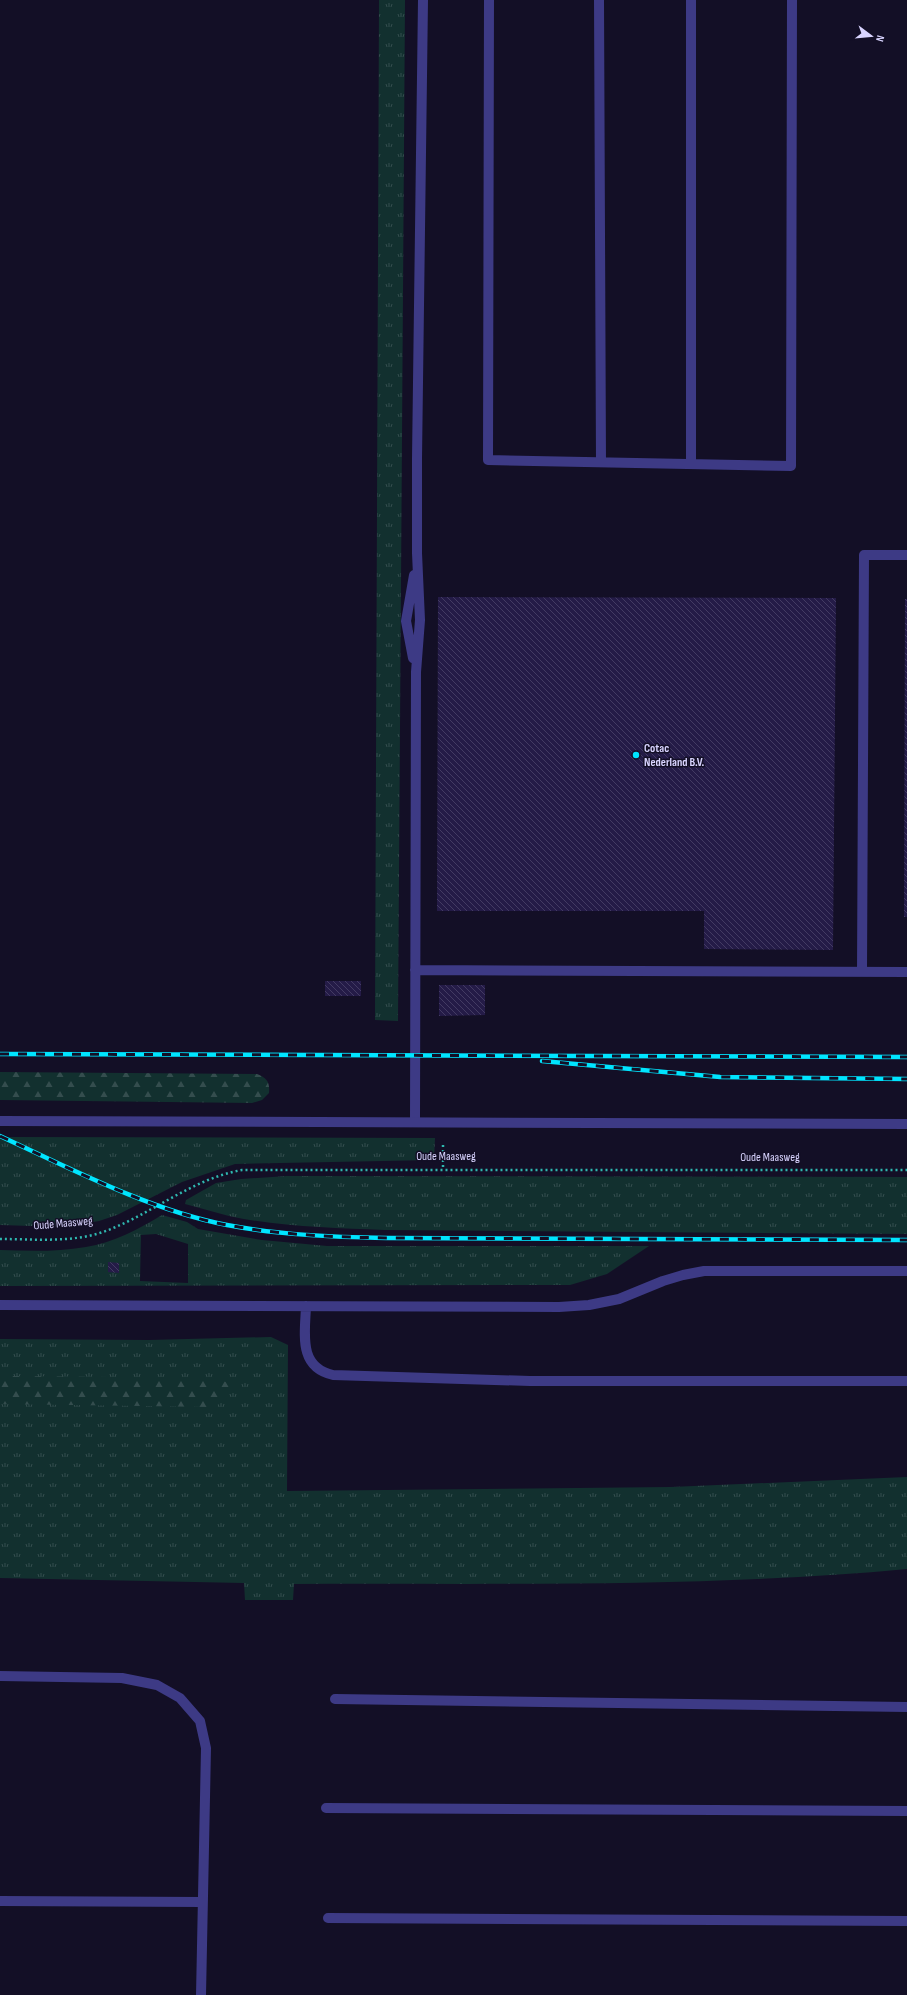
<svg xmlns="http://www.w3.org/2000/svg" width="907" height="1995" font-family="'Sofia Sans Condensed',sans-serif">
	<defs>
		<pattern id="grass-tufts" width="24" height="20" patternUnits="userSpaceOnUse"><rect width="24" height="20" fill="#12302f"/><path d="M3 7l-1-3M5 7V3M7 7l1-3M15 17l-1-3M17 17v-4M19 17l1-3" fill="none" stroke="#344d4e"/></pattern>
		<pattern id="forest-firs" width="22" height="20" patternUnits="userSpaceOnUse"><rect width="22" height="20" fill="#12302f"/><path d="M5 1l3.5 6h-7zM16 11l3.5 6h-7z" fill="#344d4e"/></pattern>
		<pattern id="building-back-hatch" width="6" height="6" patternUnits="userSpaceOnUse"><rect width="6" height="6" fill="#241b47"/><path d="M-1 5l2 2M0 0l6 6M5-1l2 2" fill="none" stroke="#433b63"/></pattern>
	</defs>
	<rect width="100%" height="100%" fill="#130f26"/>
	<path fill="url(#grass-tufts)" fill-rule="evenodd" d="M379 0H405L398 1021 375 1020Z
		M0 1137 435 1138 434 1160 235 1164 182 1182 117 1215 99 1221 63 1227 0 1225Z
		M287 1176 907 1177V1234L385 1230C333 1228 280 1227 229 1216 214 1212 200 1208 185 1204L186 1200 216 1183 241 1179Z
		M162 1215 187 1222 198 1229 262 1240 327 1246H649L607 1274 570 1285 0 1286V1250C28 1251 58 1252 86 1247 113 1243 139 1229 162 1215ZM156 1234 188 1244V1283L140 1281 141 1235Z
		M271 1337 288 1345 287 1491 671 1487 907 1477V1569C704 1588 498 1583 294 1584L293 1600H245L244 1583 0 1578V1339L149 1340Z"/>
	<path fill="url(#forest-firs)" d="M0 1072 257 1074C267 1078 270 1082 269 1093L262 1100 252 1103 0 1100Z
		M0 1376 216 1378 226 1382 230 1388C228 1399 223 1403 212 1407L0 1404Z"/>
	<path fill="url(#building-back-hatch)" d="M438 597 836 598 833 950 704 949V911H437Z
		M905 599H907V917H904Z
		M325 981H361V996H325Z
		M439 985H485V1015L439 1016Z
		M108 1262 119 1263V1273L108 1272Z"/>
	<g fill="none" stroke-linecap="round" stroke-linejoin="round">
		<path stroke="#2fb8b0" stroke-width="2.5" stroke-dasharray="2 3" stroke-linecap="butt" d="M443 1145V1169
			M0 1239C33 1239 71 1243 103 1232 151 1215 191 1179 242 1170H907"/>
		<path stroke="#3d3a85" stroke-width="10" d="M489 0 488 460 791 466 792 0
			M599 0 601 462
			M691 464V0
			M413 658 406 621 414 575
			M415 970 907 972
			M862 972 864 555H907
			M415 1121 416 672 420 620 417 553V459L423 0
			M0 1305 559 1307 589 1305 619 1299 663 1281 683 1275 704 1271H907
			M306 1306C305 1334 298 1367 333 1375L530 1381H907
			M0 1676 122 1678 157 1685 180 1698 200 1721 206 1748 201 1995
			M335 1699 907 1707
			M326 1808 907 1811
			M0 1901 202 1902
			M328 1918 907 1921"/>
		<path stroke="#3d3a85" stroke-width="10" d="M0 1121 907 1124"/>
		<g stroke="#00e5ff" stroke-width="4.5">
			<path id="rail" d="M0 1054 907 1057
				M542 1061 720 1077 907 1079
				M0 1136C69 1168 152 1211 227 1225 280 1235 333 1237 387 1238L907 1240"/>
		</g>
		<use href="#rail" stroke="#130f26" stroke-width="3" stroke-dasharray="9" stroke-linecap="butt"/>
	</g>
	<circle fill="#00e5ff" stroke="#130f26" stroke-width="1.5" cx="636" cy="755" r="4"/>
	<g text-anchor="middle" stroke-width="3" stroke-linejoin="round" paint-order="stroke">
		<g font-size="12" font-weight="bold" fill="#d9d4ff" stroke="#130f26" text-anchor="start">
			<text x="644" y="752">Cotac<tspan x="644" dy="14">Nederland B.V.</tspan></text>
		</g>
		<g font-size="12" fill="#d9d4ff" stroke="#130f26">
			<text x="446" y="1160">Oude Maasweg</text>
			<text x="770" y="1161">Oude Maasweg</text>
			<text transform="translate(63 1223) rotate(-5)" y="4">Oude Maasweg</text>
		</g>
	</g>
	<g transform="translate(871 36) rotate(106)" stroke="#130f26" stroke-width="3" paint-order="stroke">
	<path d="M0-3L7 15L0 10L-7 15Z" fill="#d9d4ff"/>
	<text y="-6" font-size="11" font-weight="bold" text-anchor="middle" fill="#d9d4ff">N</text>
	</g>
</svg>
